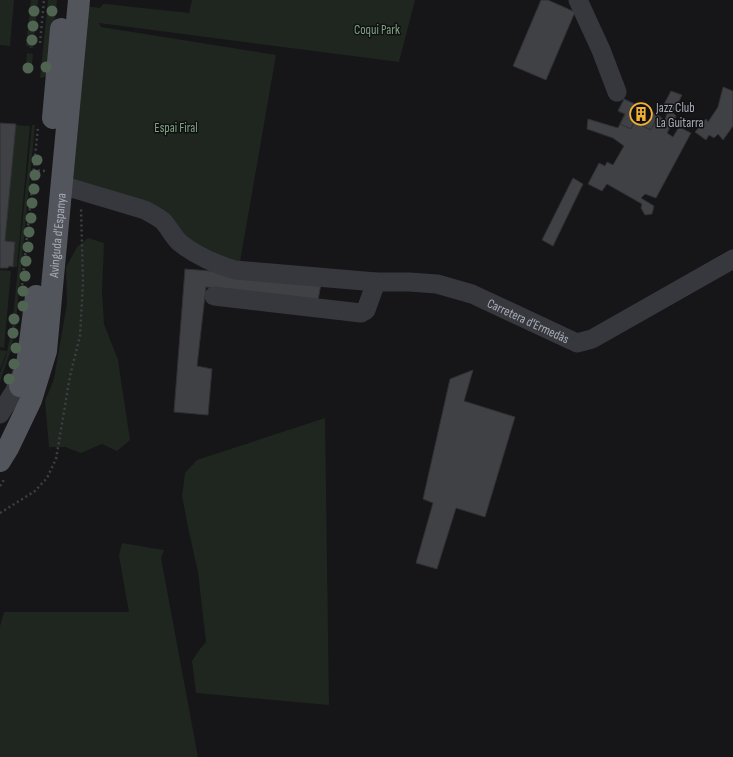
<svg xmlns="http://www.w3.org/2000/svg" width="733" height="757" font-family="'Sofia Sans Condensed',sans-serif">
	<rect width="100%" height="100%" fill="#161618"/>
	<path fill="#1e261f" d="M0 0H14L10 46 0 45Z
		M31 0H38L33 48H29V46H26Z
		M48 0H57L50 73 45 77 40 78Z
		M192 0H415L399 62 99 23 101 27 276 55 240 262 230 261 185 238 71 186 85 6 100 8 103 4H106L189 13Z
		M27 53 33 54 31 73 25 72Z
		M15 125 30 126 17 267H13L15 242 5 241Z
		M32 125H35L16 322 11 350 0 382V373L6 356 12 328Z
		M88 238 104 243 102 290 104 324 118 360 130 440 117 451 102 444 81 453 65 447H49L45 401 54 379 67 303 66 267 77 247Z
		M0 270 11 271 4 348 0 347Z
		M0 350 7 351 0 370Z
		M325 418 329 705 196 693 192 661 200 649 206 642 198 572 189 532 182 496 185 473 197 460Z
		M122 543 164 550 161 558 198 757H0V626L4 612H129L119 556Z"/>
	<path fill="#404145" stroke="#303034" d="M541 0H548L575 12 546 80 513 66Z
		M723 87 733 91V126L723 140 718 134 714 138 709 135 706 140 695 132 706 119 708 122 718 107Z
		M671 91 682 95 673 113 676 116 667 133 673 137 679 127 691 133 656 198 645 194 641 198 654 206 652 214 645 215 641 208 642 204 607 184 602 191 588 184 599 163 605 166 607 162 613 165 624 146 613 138 587 129 588 119 618 128 625 114 618 111 624 99 658 115 665 121 667 112 662 108Z
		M624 99 658 115 651 130 634 122 631 129 620 124 625 114 618 111Z
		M0 123 16 124 5 241 15 242 13 267 9 266 8 268H0Z
		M573 178 583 184 553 246 542 240Z
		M185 269 211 271 321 284 318 300 206 287 197 366 212 369 208 415 174 412Z
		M473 370 464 401 515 417 485 517 456 508 437 569 416 563 433 503 423 499 450 379Z"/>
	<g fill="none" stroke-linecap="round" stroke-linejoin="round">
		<path stroke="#3d3f44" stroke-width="2.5" stroke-dasharray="2 3" stroke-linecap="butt" d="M40 43 44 0
			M33 170 45 171
			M22 285 38 127
			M0 486 5 478
			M0 513 35 491 47 478 56 459 70 376 80 336 83 283 81 208"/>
		<g stroke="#37383d" stroke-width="19">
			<path d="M578 0 601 50 617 92"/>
			<path id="s1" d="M61 186 65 185 68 187 145 210C152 214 159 217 164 222 169 228 173 236 179 242 196 256 215 264 235 270L376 282H409L437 284 472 294 577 343 592 339 733 259"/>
			<path d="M214 296 361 313 366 310 376 282"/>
			<path d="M0 414 14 392 23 370"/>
		</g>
		<g stroke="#53555c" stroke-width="22">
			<path d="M53 118 61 29"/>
			<path d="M20 386 27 365 36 296"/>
			<path id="s2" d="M0 461 8 448 31 400 46 351 79 0"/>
		</g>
	</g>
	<g fill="#506452">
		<circle cx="34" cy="11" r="5.5"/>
		<circle cx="52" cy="11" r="5.5"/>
		<circle cx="33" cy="26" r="5.5"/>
		<circle cx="32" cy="40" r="5.5"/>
		<circle cx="46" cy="67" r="5.5"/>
		<circle cx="28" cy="68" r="5.5"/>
		<circle cx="37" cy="160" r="5.5"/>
		<circle cx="35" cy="175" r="5.5"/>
		<circle cx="34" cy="189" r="5.5"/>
		<circle cx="32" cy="203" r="5.5"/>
		<circle cx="31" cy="218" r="5.5"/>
		<circle cx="29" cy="232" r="5.5"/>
		<circle cx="28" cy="247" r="5.5"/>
		<circle cx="26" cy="261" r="5.5"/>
		<circle cx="25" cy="276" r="5.5"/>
		<circle cx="23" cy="291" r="5.5"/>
		<circle cx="23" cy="306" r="5.5"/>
		<circle cx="14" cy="319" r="5.5"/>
		<circle cx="13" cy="333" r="5.5"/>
		<circle cx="16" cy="348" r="5.5"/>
		<circle cx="14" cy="364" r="5.5"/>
		<circle cx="9" cy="379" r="5.5"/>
	</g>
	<defs>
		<g id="building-ring" transform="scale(1.15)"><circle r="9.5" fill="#111113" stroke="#f2b134" stroke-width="1.5"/><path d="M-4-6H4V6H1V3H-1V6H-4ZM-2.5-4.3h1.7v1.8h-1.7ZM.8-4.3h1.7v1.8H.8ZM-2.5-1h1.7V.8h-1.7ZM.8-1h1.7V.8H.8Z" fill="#f2b134"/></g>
	</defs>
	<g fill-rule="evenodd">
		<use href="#building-ring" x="641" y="114"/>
	</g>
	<g text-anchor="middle" stroke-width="3" stroke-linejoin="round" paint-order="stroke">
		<g font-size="13" fill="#7fa381" stroke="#111113">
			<text x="377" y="34">Coqui Park</text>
			<text x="176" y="132">Espai Firal</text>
		</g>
		<g font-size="13" fill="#a8adb8" stroke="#111113" text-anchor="start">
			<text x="656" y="112">Jazz Club<tspan x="656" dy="15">La Guitarra</tspan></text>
		</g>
		<g font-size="13" fill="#a8adb8" stroke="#111113">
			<text dy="5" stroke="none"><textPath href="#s2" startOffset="236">Avinguda d'Espanya</textPath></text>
			<text dy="5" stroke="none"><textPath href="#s1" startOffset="500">Carretera d'Ermedàs</textPath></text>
		</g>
	</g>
</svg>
